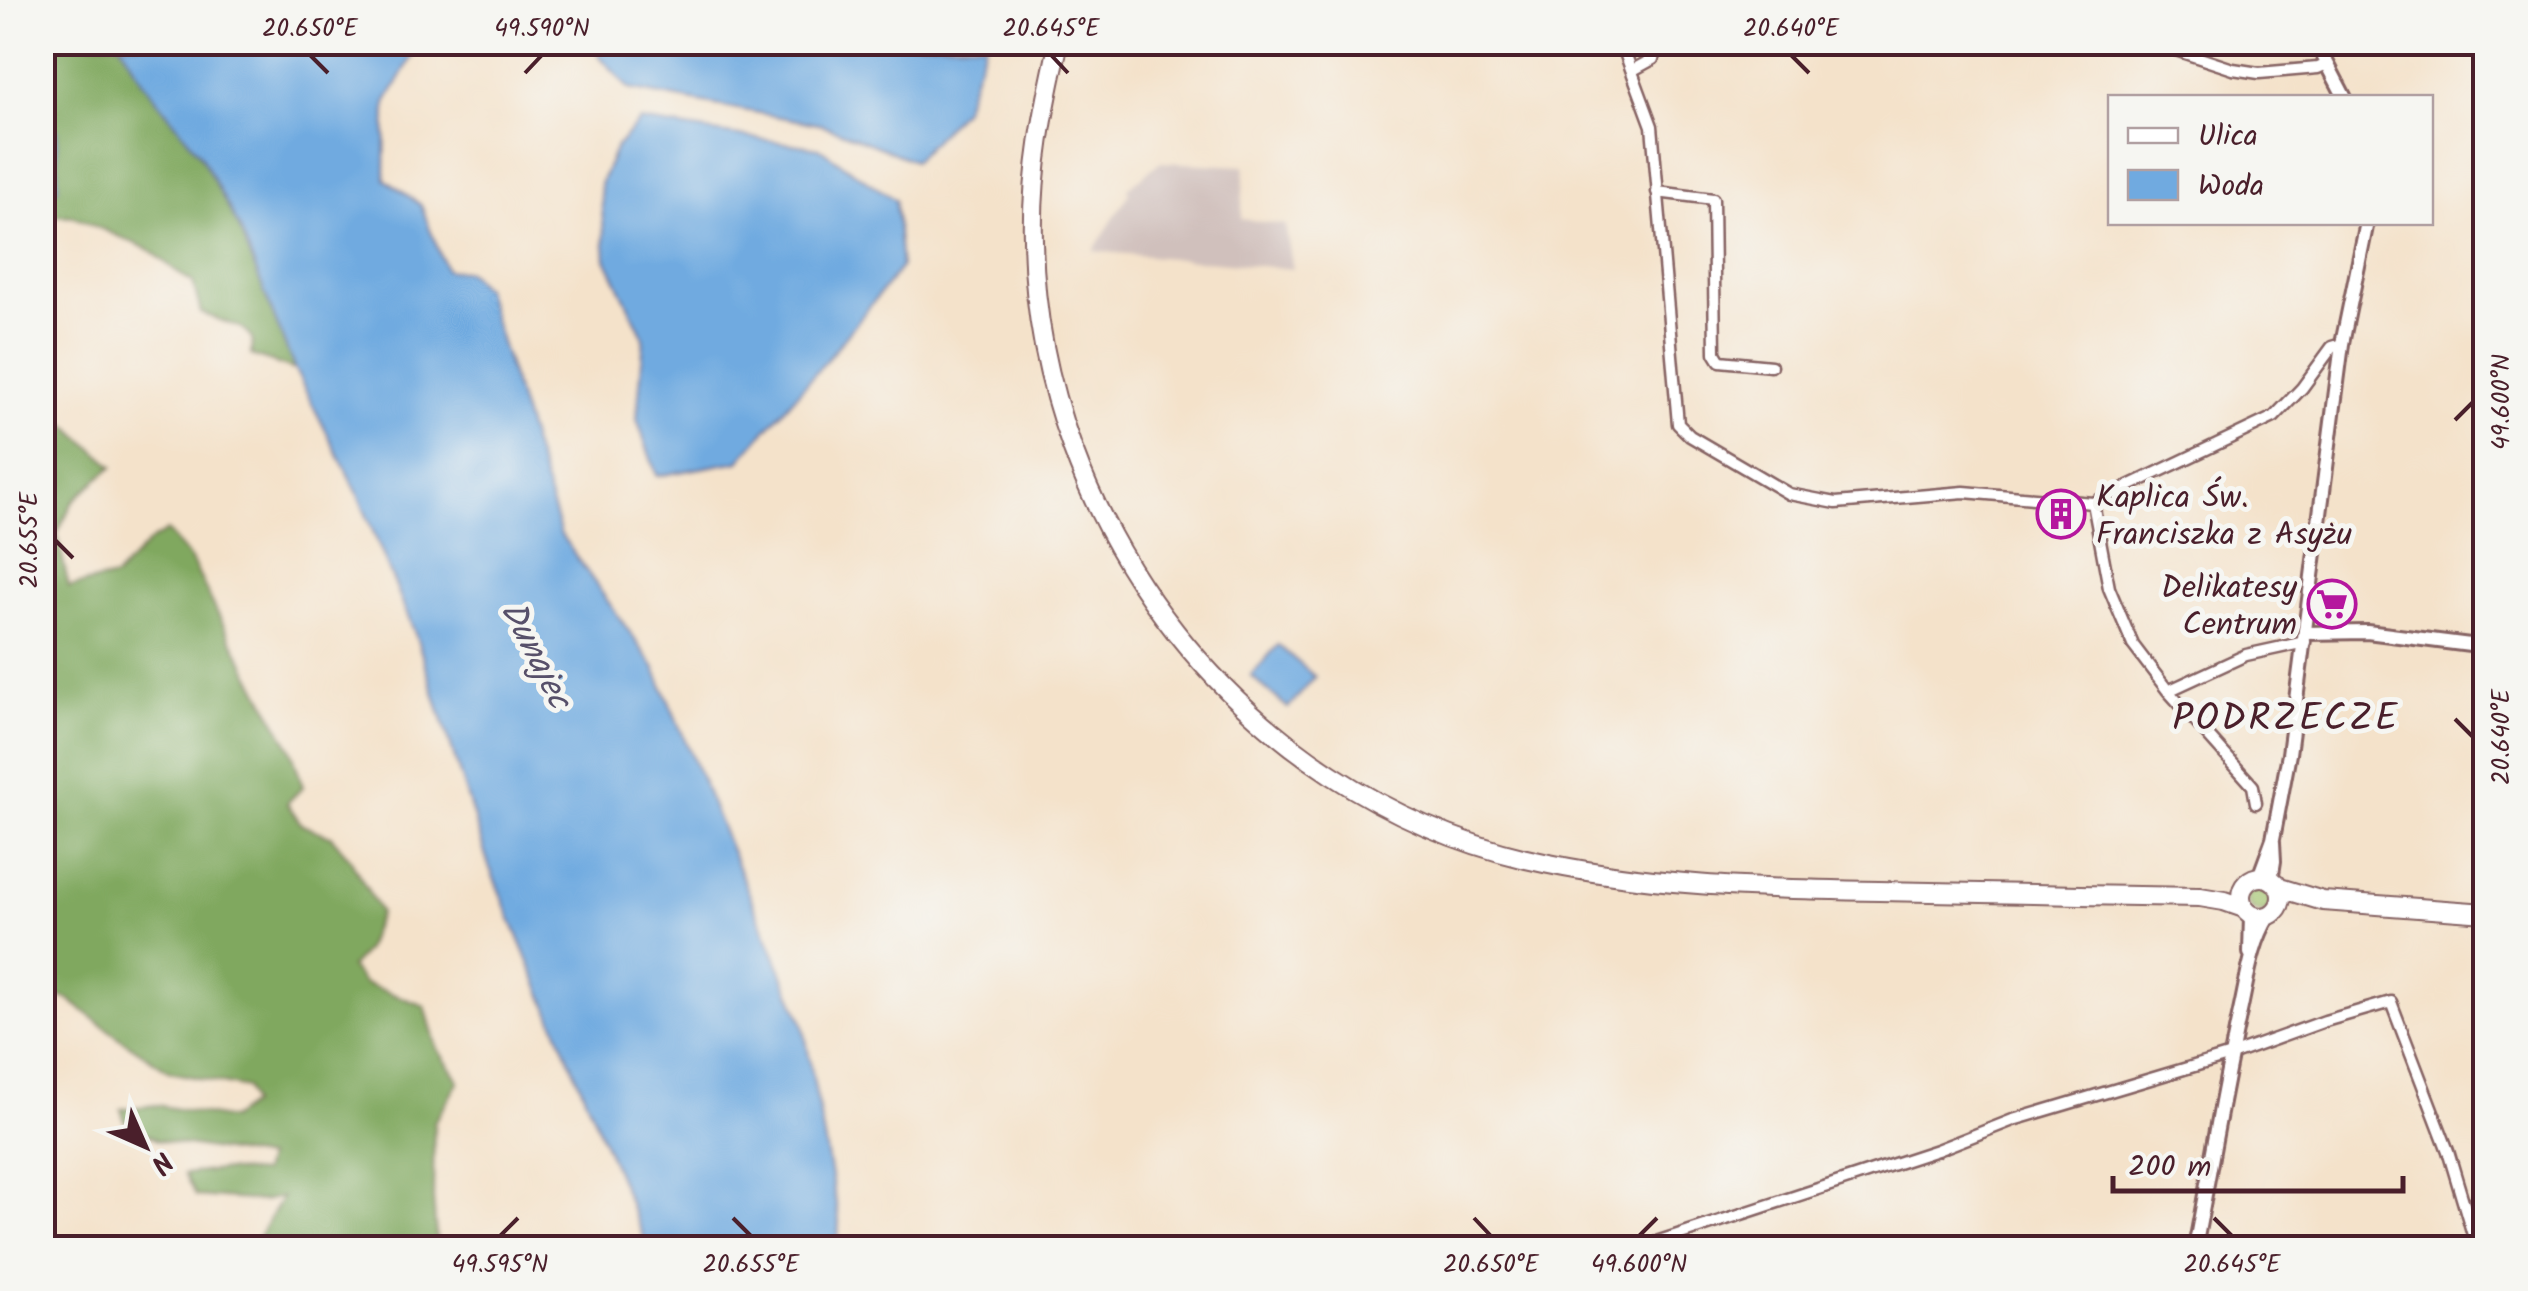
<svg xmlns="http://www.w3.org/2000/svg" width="2528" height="1291" font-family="Kalam,sans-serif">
	<rect width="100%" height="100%" fill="#f6f6f2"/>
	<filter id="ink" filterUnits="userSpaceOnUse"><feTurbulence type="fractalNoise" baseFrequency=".01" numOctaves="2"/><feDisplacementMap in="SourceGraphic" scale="20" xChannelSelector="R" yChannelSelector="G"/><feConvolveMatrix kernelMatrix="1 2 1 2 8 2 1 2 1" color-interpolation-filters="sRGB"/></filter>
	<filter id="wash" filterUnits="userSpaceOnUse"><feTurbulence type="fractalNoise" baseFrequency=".0048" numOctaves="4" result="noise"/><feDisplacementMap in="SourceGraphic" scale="40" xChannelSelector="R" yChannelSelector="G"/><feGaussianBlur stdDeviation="2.25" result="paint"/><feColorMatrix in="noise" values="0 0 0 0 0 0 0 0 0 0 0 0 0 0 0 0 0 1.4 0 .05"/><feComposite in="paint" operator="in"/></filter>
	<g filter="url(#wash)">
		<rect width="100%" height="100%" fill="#f4e2ca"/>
		<path fill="#d0c0bc" d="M1160 162 1245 166 1241 219 1285 225 1293 269 1093 251 1129 194 1128 188Z"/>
		<path fill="#a0c26b" stroke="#75704b" stroke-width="2.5" d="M2247 898a15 15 0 1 1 30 0a15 15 0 1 1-30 0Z"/>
		<path fill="#80a85f" stroke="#656445" stroke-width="2.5" d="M42 43H120L143 82 199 153 239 227 295 370 251 355 252 339 242 328 201 313 193 282 181 275 150 250 72 216 43 215Z
			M42 404 113 466 73 501 57 534 69 587 115 577 150 541 167 531 191 560 224 626 291 749 303 787 287 803 302 825 331 836 350 859 380 912 365 951 350 967 363 983 425 1006 437 1048 459 1081 434 1123 433 1198 437 1248H255V1243L282 1197 262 1201 196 1196 184 1174 221 1170 262 1173 266 1158 157 1140 125 1121 121 1109 157 1105 230 1119 251 1104 246 1088 170 1072 122 1040 68 999 43 992Z"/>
		<path fill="#70aae0" stroke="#5d6486" stroke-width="2.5" d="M120 43H420L386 103 385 179 421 205 446 270 466 271 484 288 561 535 655 668 803 1023 839 1220 838 1248H648L489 866 416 636 357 492 295 370 239 227 199 153 143 82Z
			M595 43V42L986 43 963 109 914 161 823 125 629 89 599 55Z
			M42 115 57 131 58 189 43 187Z
			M640 121 819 148 895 200 901 267 825 362 739 461 657 476 637 419 644 338 606 259 600 184 616 147Z
			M1278 645 1315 677 1288 708 1251 676Z"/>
	</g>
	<g filter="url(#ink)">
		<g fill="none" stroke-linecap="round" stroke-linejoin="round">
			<g stroke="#866363" stroke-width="15">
				<path id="minor" d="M1621 42 1652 126 1678 424 1690 436 1789 494 1836 503 1964 492 2093 503 2274 417 2302 388 2332 347 2342 344
					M2151 42 2233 69 2259 73 2318 68 2327 64
					M1633 70 1653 59 1657 42
					M1657 192 1713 199 1715 353 1720 361 1771 366
					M2093 503 2109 588 2133 645 2168 691
					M2256 803 2253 786 2168 691 2246 655 2305 642
					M1638 1248 1937 1150 2013 1120 2231 1055 2325 1021 2391 1002 2448 1151 2477 1248"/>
			</g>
			<g stroke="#866363" stroke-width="18">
				<path id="tertiary" d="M2316 42 2345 98
					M2306 633 2367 632 2486 647
					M2259 877 2273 839 2289 754 2342 344 2367 222
					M2271 880 2274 861 2273 842
					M2250 953 2251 915
					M2195 1248C2210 1170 2223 1091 2240 1012 2247 981 2251 944 2269 916"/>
			</g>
			<g stroke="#866363" stroke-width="22">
				<path id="primary" d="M1059 42C1044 108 1031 172 1033 240 1038 527 1244 792 1526 859 1642 886 1760 889 1879 891 1986 894 2093 895 2200 897L2224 901 2244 908
					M2241 897a20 20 0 1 1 40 0a20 20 0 1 1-40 0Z
					M2280 888 2323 901 2486 913"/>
			</g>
			<use href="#minor" stroke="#fff" stroke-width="10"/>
			<use href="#tertiary" stroke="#fff" stroke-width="12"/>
			<use href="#primary" stroke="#fff" stroke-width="18"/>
		</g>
	</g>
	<path fill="none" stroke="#4a1f2b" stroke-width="4" d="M310 55 328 73M1051 55 1068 73M1791 55 1809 73M525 73 542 55M2455 420 2473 402M55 540 73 558M2455 719 2473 737M733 1218 751 1236M1474 1218 1491 1236M2214 1218 2232 1236M500 1236 518 1218M1639 1236 1657 1218"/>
	<defs>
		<g id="building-ring" transform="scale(2.5)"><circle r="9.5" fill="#f6f6f2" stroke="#b5179e" stroke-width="1.5"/><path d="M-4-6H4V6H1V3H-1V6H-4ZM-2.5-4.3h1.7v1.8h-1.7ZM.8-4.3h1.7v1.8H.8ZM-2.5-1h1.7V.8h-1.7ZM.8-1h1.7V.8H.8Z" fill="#b5179e"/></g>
		<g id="supermarket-ring" transform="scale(2.5)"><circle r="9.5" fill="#f6f6f2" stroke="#b5179e" stroke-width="1.5"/><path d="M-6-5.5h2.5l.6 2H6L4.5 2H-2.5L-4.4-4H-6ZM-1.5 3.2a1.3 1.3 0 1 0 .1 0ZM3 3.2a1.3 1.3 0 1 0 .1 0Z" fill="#b5179e"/></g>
	</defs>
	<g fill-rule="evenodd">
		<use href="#building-ring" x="2061" y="514"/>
		<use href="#supermarket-ring" x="2332" y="604"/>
	</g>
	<g text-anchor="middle" stroke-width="10" stroke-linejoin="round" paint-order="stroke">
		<g font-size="32" fill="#4a1f2b" stroke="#f6f6f2" text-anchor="start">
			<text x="2096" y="507">Kaplica Św.<tspan x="2096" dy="37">Franciszka z Asyżu</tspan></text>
			<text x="2297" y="597" text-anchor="end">Delikatesy<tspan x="2297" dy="37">Centrum</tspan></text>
		</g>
		<g font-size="35" font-style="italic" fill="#57506a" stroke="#f6f6f2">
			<text transform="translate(537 654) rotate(63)" y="12">Dunajec</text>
		</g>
		<g font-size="38" letter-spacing="2.5" fill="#4a1f2b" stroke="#f6f6f2">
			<text x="2286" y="730">PODRZECZE</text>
		</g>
	</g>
	<rect width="2528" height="1291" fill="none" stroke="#f6f6f2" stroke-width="110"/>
	<rect x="2108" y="95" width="325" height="130" fill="#f6f6f2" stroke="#b1a0a2" stroke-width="2.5"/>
	<rect x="2128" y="128" width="50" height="15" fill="#ffffff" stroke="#b1a0a2" stroke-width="2.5"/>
	<text x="2198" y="145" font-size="30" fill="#4a1f2b">Ulica</text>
	<rect x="2128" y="170" width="50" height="30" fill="#70aae0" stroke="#b1a0a2" stroke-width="2.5"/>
	<text x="2198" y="195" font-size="30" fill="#4a1f2b">Woda</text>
	<g transform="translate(145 1146) rotate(135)" stroke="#f6f6f2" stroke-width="8" paint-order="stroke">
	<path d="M0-8L18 38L0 25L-18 38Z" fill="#4a1f2b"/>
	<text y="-15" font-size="28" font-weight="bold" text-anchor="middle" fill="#4a1f2b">N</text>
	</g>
	<path d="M2113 1176v15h290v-15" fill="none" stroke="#4a1f2b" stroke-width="5"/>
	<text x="2128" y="1176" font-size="30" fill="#4a1f2b" stroke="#f6f6f2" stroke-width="8" paint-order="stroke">200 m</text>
	<rect x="55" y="55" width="2418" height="1181" fill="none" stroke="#4a1f2b" stroke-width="4"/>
	<g font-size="25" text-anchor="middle" fill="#4a1f2b">
		<text x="310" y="36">20.650°E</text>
		<text x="542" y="36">49.590°N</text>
		<text x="1051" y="36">20.645°E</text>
		<text x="1791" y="36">20.640°E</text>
		<text transform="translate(2500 402) rotate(-90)" y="9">49.600°N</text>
		<text transform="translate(28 540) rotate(-90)" y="9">20.655°E</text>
		<text transform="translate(2500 737) rotate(-90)" y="9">20.640°E</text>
		<text x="500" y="1272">49.595°N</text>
		<text x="751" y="1272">20.655°E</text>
		<text x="1491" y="1272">20.650°E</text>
		<text x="1639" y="1272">49.600°N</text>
		<text x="2232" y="1272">20.645°E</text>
	</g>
</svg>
